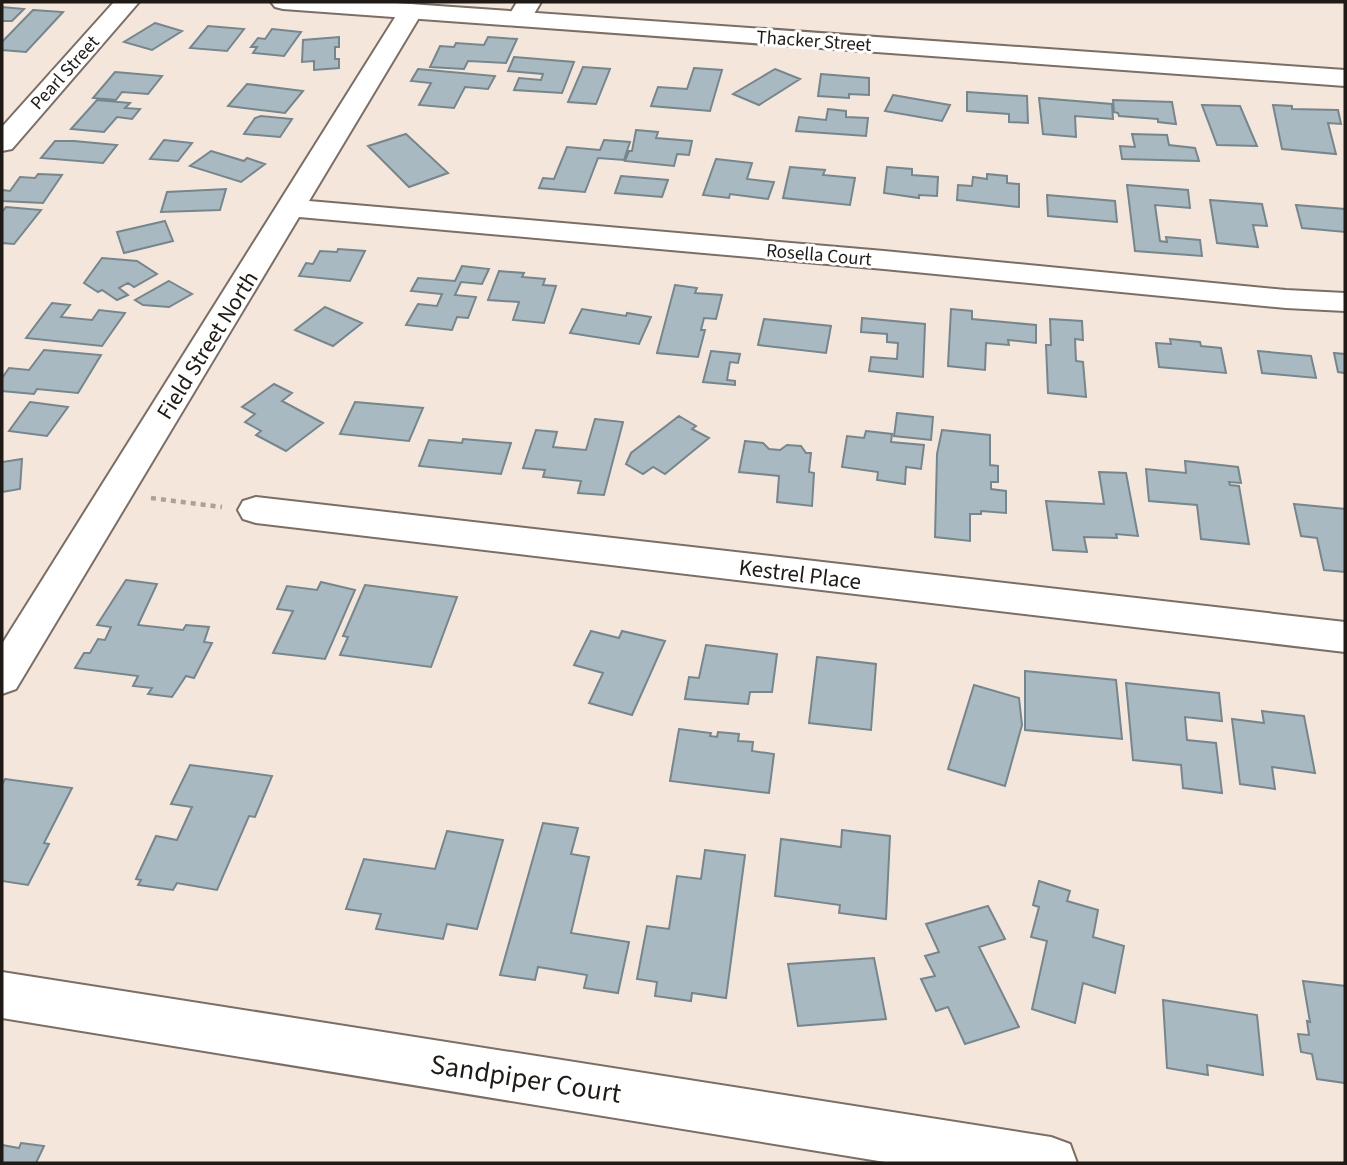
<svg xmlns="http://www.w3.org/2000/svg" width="1347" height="1165" font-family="'Source Sans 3',sans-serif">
	<rect width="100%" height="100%" fill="#f5e6dc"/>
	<path fill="#a8b9c1" stroke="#75868d" stroke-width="2" d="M2 7 24 9 12 21H2Z
		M33 10 63 12 26 52 2 50V42Z
		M155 23 182 31 152 50 124 42Z
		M208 26 244 29 227 51 190 48Z
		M272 29 301 32 284 56 253 53 257 47H251L258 38 265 39Z
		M339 37V47H335V59H339V68L314 70V61L302 62 303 40Z
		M488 37 517 39 506 63 468 61 464 69 430 67 440 46 454 47 456 43 484 45Z
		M514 57 574 62 562 93 514 90 519 78 541 80 543 74 508 71Z
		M583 67 610 69 596 104 568 102Z
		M694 68 722 70 710 111 651 106 658 87 687 89Z
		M418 69 495 76 488 89 465 87 454 108 419 105 431 83 411 81Z
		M775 69 800 79 759 105 733 94Z
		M115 72 162 76 148 94 122 92 116 100 93 98Z
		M821 74 869 78V95L849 94V98L818 96Z
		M247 84 303 91 285 113 228 106Z
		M967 92 1027 96 1028 123 1009 122V114L967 111Z
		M893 95 950 105 942 121 885 111Z
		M1039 98 1112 104 1113 119 1075 116 1076 137 1043 134Z
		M97 100 130 103 125 108 140 109 132 119 117 117 104 132 71 129Z
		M1113 100 1172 102 1176 124 1158 122V119L1119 116 1118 113 1114 112Z
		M1202 105 1240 106 1257 146 1217 145Z
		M1273 105 1292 106V109L1338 110 1341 124 1328 123 1336 154 1282 149Z
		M828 109 846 111V117L868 118 866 136 796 131 799 117 826 120Z
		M261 116 292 119 280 137 244 134 255 118Z
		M636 130 658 132 656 138 692 141 689 155 677 154 674 166 625 161 629 151H632Z
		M406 134 448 173 409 187 368 146Z
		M1132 134 1167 135 1169 145 1195 148 1199 161 1122 159 1120 146 1135 147Z
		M164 140 192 143 178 161 150 159Z
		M604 140 630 142 624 160 598 158 585 192 539 188 543 178 554 179 567 147 600 150Z
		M55 141H74L117 145 103 163 41 158Z
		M211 151 244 161 247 158 265 164 241 182 190 166Z
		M716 159 752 163 747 179 774 182 768 199 730 194 729 198 703 195Z
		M790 167 825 170 823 175 855 178 850 205 783 198Z
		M887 167 912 169V175L938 177 937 196 919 195V198L884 193Z
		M38 174 62 175 43 203 2 201V190L10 191 20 177 35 178Z
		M987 174 1007 176V183L1019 184V207L957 200 958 185 972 186 973 177 987 179Z
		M621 176 668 180 662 197 615 193Z
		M1127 185 1188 190 1190 208 1155 205 1160 241 1167 242 1166 237 1200 240 1202 256 1135 251Z
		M226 189 220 210 161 212 167 192Z
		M1047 195 1115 201 1117 222 1048 216Z
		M1210 200 1262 204 1267 226 1253 225 1258 247 1217 243Z
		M1296 205 1345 209V232L1302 228Z
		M6 207 41 210 14 244 2 243V212Z
		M165 221 173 241 124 253 117 232Z
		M338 249 365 251 350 281 299 276 306 263 313 264 320 251 337 252Z
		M102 258 137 261 157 274 134 287 128 283 119 288 128 295 117 300 102 290 98 292 84 283Z
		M462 266 489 269 482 284 461 282 455 295 476 297 468 318 457 317 452 330 406 325 418 304 437 306 442 294 411 291 418 278 455 281Z
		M499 271 524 273 522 277 545 279 543 285 556 286 544 323 513 320 519 302 488 300Z
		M169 281 192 294 169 307 143 305 135 300Z
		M675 285 697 288 695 293 722 295 716 319 704 318 701 330H705L698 357 657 353Z
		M52 303 70 305 61 317 92 320 99 310 125 313 102 346 26 338Z
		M325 307 362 323 333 346 295 330Z
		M582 309 626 316 627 313 651 317 639 344 570 333Z
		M951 309 972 311V319L1036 325V343L1008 340 1009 345 986 343 985 370 948 366Z
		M862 318 925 324 923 377 869 371 871 357 897 359 898 343 887 342V334L861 332Z
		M764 319 831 326 826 353 758 345Z
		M1050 319 1082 321 1083 340 1075 339 1076 361 1083 362 1086 397 1048 393 1046 345H1051Z
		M1170 339 1200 342 1201 346 1221 348 1226 373 1159 367 1156 343 1171 344Z
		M44 350 101 355 78 393 37 389 34 394 2 391V378L9 368 29 370Z
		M711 351 740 354 738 363 730 362 727 380 735 381V385L703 382Z
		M1258 351 1311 356 1316 378 1262 373Z
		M1334 353 1345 354V373L1338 372Z
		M274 384 292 393 282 401 323 423 286 451 256 435 261 431 245 422 255 414 242 407Z
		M30 402 68 407 47 436 9 431Z
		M355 402 423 408 409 441 340 434Z
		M897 413 933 417 931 440 894 436Z
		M679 416 696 426 692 429 709 438 665 474 653 467 643 474 626 464 631 453Z
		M595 419 623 422 604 495 578 493 581 481 543 477 545 470 523 468 536 430 557 432 553 447 586 450Z
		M942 430 990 435V465L998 466V482H991V489L1006 491V513L981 511V514H970V541L935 537 937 454Z
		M866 431 892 434 891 442 924 445 921 469 906 467 905 484 877 480 878 472 842 467 847 436 864 438Z
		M463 439 511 443 501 474 419 466 429 440 462 443Z
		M745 441 763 443 769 449 780 450 787 445 801 446 806 453H811L809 472 814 473 812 506 777 502 779 476 739 472Z
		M22 459 20 489 2 492V462Z
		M1185 461 1238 467 1241 483 1229 482 1230 485 1239 486 1249 544 1201 539 1197 505 1149 501 1146 469 1186 473Z
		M1099 472 1126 473 1138 536 1116 534 1117 538 1084 537 1087 552 1053 550 1046 501 1104 504Z
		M1294 504 1345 509V572L1324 570 1317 538 1301 536Z
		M126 580 157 584 138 625 183 630 186 625 209 627 204 642 212 643 194 678 186 676 172 697 148 694 152 688 133 686 138 676 75 668 84 653H90L98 639 105 640 111 627 97 625Z
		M321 582 355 590 325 659 273 653 293 611 277 609 287 586 317 590Z
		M365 585 457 597 431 667 340 655 348 637 343 636Z
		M591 631 619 638 622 631 665 641 632 715 589 703 603 673 574 665Z
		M706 645 777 654 772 692H750L748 704 685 699 689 677 699 678Z
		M817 657 876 664 871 730 809 723Z
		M1025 671 1116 680 1122 739 1025 730Z
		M1126 683 1219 693 1222 721 1185 717 1187 740 1216 743 1222 793 1183 788 1181 765 1133 760Z
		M974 685 1019 698 1022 725 1005 786 948 769Z
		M1262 711 1304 716 1315 773 1272 767 1275 789 1240 784 1232 719 1264 723Z
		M679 729 711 733 710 736 717 737 718 732 739 734 738 741 753 742 752 751 774 754 769 793 670 781Z
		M190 765 272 776 255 817 249 816 217 890 177 883 173 890 138 885 141 880 136 879 156 836 177 840 192 807 171 804Z
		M5 779 72 788 44 843 49 844 28 885 2 881V785Z
		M543 823 578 828 571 854 589 857 571 933 629 942 618 993 584 988 587 975 538 967 535 980 500 975Z
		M842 830 890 836 886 919 839 913 840 905 775 896 781 839 841 847Z
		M447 831 503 840 477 929 447 924 443 939 376 929 381 914 346 909 364 859 435 869Z
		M705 850 745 855 726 998 692 993 691 1001 655 996 657 982 637 979 647 926 669 929 677 876 701 879Z
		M1039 881 1070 891 1067 901 1098 910 1093 937 1124 946 1115 993 1083 983 1075 1023 1032 1009 1047 941 1031 937 1039 907 1033 905Z
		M988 906 1005 939 979 947 1019 1027 965 1044 948 1007 936 1011 921 979 935 976 925 956 939 952 926 924Z
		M874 958 886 1019 798 1026 788 964Z
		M1303 981 1345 986V1083L1317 1079 1312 1054 1301 1052 1298 1034 1309 1035 1307 1021 1310 1022Z
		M1163 1000 1257 1015 1263 1075 1207 1065 1208 1075 1167 1068Z
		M21 1143 44 1146 36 1163H2V1145L19 1148Z"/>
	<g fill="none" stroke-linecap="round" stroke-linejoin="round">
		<g stroke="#7b6e65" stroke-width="4">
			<path id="street" d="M114 2H139L12 149 2 151V127Z
				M517 2H541L528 24 519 26 510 24 507 19Z
				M411 4 420 6 423 11 309 201 884 251 1286 290 1345 293V311L1286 308 884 269 299 217 16 689 2 694V644L399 11 402 6Z
				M256 497 1345 622V652L256 523 243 519 238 510 243 501Z
				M2 972 1051 1137 1070 1144 1077 1163H891L2 1018Z"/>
		</g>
		<g stroke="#7b6e65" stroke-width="4">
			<path id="secondary" d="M271 2H381L1345 70V86L283 9 275 7Z"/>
		</g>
		<path stroke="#aca098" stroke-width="4.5" stroke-dasharray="5 5" stroke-linecap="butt" d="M151 498 222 507"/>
		<use href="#street" fill="#fff" fill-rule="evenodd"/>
		<use href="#secondary" fill="#fff" fill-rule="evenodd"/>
	</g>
	<g text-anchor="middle" stroke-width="6" stroke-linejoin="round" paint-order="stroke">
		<g font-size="19" fill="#1f1a16" stroke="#fff">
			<text transform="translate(814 40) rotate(4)" y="7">Thacker Street</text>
			<text transform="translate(64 72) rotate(-48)" y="7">Pearl Street</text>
			<text transform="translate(819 254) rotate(5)" y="7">Rosella Court</text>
		</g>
		<g font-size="23" fill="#1f1a16" stroke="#fff">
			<text transform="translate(207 345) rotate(-58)" y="8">Field Street North</text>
			<text transform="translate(800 574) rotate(7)" y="8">Kestrel Place</text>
		</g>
		<g font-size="28" fill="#1f1a16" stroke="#fff">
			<text transform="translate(526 1078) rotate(9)" y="10">Sandpiper Court</text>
		</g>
	</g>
	<rect width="1347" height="1165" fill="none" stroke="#1f1a16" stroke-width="7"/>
</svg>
